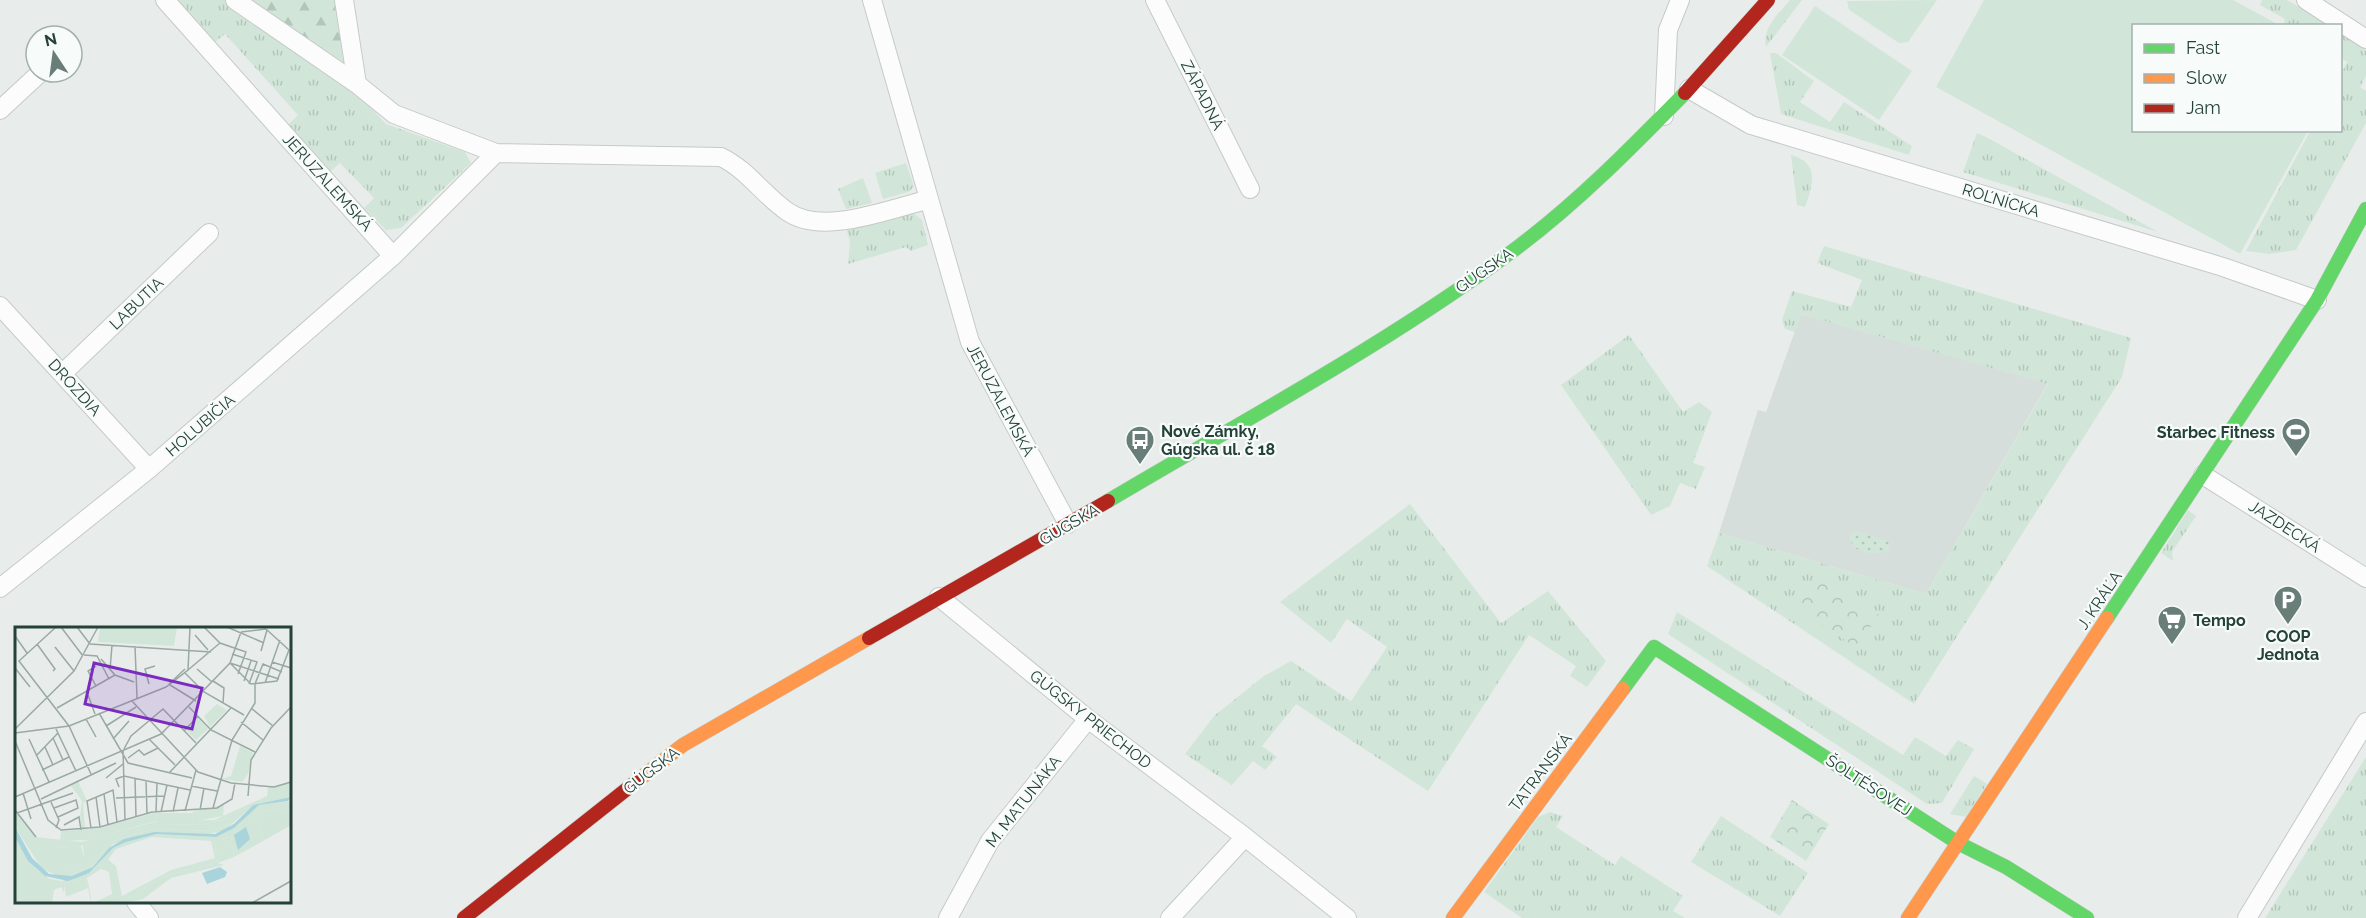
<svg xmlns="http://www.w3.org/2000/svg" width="2366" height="918" font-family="Raleway,sans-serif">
	<defs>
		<pattern id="grass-tufts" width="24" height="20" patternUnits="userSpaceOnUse" patternTransform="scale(1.5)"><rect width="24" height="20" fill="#d1e6d8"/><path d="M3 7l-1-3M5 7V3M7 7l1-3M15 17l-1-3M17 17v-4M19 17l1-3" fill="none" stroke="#b3c6ba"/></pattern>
		<pattern id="forest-firs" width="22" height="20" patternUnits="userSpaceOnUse" patternTransform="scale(1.5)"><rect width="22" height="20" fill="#d1e6d8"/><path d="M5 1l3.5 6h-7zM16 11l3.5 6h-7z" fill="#b3c6ba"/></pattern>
		<pattern id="park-crowns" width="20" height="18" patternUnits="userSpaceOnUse" patternTransform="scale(1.5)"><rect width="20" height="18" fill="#d1e6d8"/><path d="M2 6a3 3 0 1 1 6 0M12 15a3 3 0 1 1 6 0" fill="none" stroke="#b3c6ba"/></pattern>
		<pattern id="garden-dots" width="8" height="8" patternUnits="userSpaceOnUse" patternTransform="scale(1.5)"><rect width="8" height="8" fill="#d1e6d8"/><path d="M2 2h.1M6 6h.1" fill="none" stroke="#b3c6ba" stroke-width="1.8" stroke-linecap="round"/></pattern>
	</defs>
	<rect width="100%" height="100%" fill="#e8edeb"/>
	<path fill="#d6dedb" d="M1801 314 2048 383 1926 594 1719 533 1758 410 1766 412Z"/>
	<path fill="url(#grass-tufts)" d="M175 0H229L354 90 386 124 465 152 471 163 401 228 386 230 364 208 374 198 340 163 330 172 288 125 298 115 225 34 214 43Z
		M1790 0H1802L1766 47C1762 28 1779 13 1790 0Z
		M2262 0H2287L2329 25H2283L2285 19 2260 5Z
		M2341 32 2366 51V76L2360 87 2366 91V123L2296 250 2270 254 2246 251 2310 131 2340 130 2341 74 2347 62 2341 58Z
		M1770 53H1776L1814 81 1800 102 1830 122 1844 102 1912 146 1909 155 1781 114Z
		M1977 133 1986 137 2158 232 1963 172Z
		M1791 155C1820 163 1813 184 1805 207L1797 205Z
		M906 163 914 186 909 192 883 199 875 173Z
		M863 178 872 203 846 209 838 189Z
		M912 212 922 220 928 245 911 251 906 247 848 264 850 242 846 228Z
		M1824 246 2131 338 2122 377 1914 704 1707 566 1719 533 1926 594 2048 384 1801 314 1795 332 1785 329 1782 320 1792 291 1851 307 1862 280 1817 263Z
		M1629 335 1683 412 1699 402 1712 412 1693 463 1705 467 1696 489 1680 483 1670 506 1651 515 1561 385Z
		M1410 504 1501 623 1548 591 1606 661 1587 687 1570 676 1576 666 1529 635 1428 791 1296 704 1262 746 1277 757 1265 770 1253 761 1232 785 1185 754 1214 716 1264 676 1291 661 1351 701 1387 647 1347 619 1331 643 1280 602Z
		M2188 510 2196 516 2172 552 2173 561 2161 553Z
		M1677 612 1903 755 1915 737 1946 756 1958 740 1974 749 1942 803 1927 804 1668 634Z
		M2366 757V918H2265Z
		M1974 776 1987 784 1966 817 1950 814Z
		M1550 812 1563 816 1556 827 1615 865 1621 856 1683 896 1673 911 1685 918H1522L1484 892 1538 817Z
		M1721 816 1808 873 1780 916 1691 862Z"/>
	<path fill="url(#forest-firs)" d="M250 0H334L344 63Z"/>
	<path fill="url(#park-crowns)" d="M1817 574 1879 614 1857 648 1796 608Z
		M1792 800 1829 824 1806 861 1770 837Z"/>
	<path fill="url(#garden-dots)" d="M1855 531 1886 540 1890 543 1889 550C1877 557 1865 553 1853 547L1849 535Z"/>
	<path fill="#d1e6d8" d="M1937 0 1908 42 1899 43 1849 10 1847 1Z
		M1984 0H2233L2279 25 2134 26V130L2308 131 2240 254 1936 87Z
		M1815 6 1912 71 1879 120 1782 55Z"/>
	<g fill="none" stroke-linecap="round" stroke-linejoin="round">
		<g stroke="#c5cac8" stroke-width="20">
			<path id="street" d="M165 0 393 256
				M235 0 357 84 394 114 496 153 721 157C748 170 764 196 788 212 823 236 889 209 927 200
				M344 0 357 84
				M872 0 970 342 1068 524
				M1155 0 1250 189
				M2306 0 2366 39
				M1689 89 1751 125 2223 267 2317 300
				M0 110 41 72
				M1664 116 1668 30 1680 0
				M0 306 149 469
				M63 373 209 233
				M2203 475 2366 578
				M0 588 149 469 393 256 496 153
				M939 597 1088 719 1245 837 1347 918
				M136 902 149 918
				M948 918 990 841 1088 719
				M1170 918 1245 837
				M2247 918 2366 722"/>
		</g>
		<g stroke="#c3cbc8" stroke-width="15">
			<path id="fast" d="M1108 501C1246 419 1389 343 1518 247 1579 201 1632 147 1685 93
				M2107 618 2317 300 2366 209
				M1623 689 1654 647 1958 843 2006 867 2087 918"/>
		</g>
		<g stroke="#c3cbc8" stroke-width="15">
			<path id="slow" d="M637 781 683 745 869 638
				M1453 918 1623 689
				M1908 918 2107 618"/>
		</g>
		<g stroke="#c3cbc8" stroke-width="15">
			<path id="jam" d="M1685 93 1768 0
				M869 638 1108 501
				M464 918 637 781"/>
		</g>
		<use href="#street" stroke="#fcfcfc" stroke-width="18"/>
		<use href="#fast" stroke="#63d668" stroke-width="14"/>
		<use href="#slow" stroke="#ff974d" stroke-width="14"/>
		<use href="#jam" stroke="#b3261e" stroke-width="14"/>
	</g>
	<defs>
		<g id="stadium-pin" transform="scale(1.5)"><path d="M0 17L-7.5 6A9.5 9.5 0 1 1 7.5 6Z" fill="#697e78" stroke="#f7fbf9"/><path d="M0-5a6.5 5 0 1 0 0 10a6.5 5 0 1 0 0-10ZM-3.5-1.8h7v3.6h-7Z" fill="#fff"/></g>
		<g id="bus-pin" transform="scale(1.5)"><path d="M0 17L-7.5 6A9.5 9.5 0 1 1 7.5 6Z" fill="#697e78" stroke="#f7fbf9"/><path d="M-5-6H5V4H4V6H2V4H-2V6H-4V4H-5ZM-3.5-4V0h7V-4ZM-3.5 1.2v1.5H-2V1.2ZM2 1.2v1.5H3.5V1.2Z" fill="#fff"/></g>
		<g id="parking-pin" transform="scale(1.5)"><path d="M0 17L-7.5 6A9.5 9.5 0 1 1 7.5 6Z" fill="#697e78" stroke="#f7fbf9"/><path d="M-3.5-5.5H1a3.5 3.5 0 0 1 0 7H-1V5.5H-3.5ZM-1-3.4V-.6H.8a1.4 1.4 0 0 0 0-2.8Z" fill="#fff"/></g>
		<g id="supermarket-pin" transform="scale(1.5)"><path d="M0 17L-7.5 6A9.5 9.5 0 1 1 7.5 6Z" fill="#697e78" stroke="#f7fbf9"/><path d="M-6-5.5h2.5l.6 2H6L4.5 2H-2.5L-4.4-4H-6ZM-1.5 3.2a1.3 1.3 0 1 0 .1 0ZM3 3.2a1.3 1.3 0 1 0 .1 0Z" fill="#fff"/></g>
	</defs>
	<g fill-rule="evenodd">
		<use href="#stadium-pin" x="2296" y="432"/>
		<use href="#bus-pin" x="1140" y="440"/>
		<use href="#parking-pin" x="2288" y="600"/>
		<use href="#supermarket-pin" x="2172" y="620"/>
	</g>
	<g text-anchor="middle" stroke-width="4.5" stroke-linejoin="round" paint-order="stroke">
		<g font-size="16" fill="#24423a" stroke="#f7fbf9">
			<text transform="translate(1203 95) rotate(63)" y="6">ZÁPADNÁ</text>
			<text transform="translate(328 182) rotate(48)" y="6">JERUZALEMSKÁ</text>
			<text transform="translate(2001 200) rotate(17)" y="6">ROĽNÍCKA</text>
			<text transform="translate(1484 270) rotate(-35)" y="6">GÚGSKA</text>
			<text transform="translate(136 303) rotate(-44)" y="6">LABUTIA</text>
			<text transform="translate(75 387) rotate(48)" y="6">DROZDIA</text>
			<text transform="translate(1001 400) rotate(62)" y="6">JERUZALEMSKÁ</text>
			<text transform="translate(200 425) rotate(-41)" y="6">HOLUBIČIA</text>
			<text transform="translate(1069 524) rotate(-30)" y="6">GÚGSKA</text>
			<text transform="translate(2285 526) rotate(33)" y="6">JAZDECKÁ</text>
			<text transform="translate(2099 600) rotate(-56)" y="6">J. KRÁĽA</text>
			<text transform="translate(1091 719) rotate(38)" y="6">GÚGSKY PRIECHOD</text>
			<text transform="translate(651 770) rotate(-38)" y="6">GÚGSKA</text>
			<text transform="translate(1540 772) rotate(-53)" y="6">TATRANSKÁ</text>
			<text transform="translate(1869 785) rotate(33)" y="6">ŠOLTÉSOVEJ</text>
			<text transform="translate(1023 801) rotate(-52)" y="6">M. MATUNÁKA</text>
		</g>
		<g font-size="16" font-weight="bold" fill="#24423a" stroke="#f7fbf9" text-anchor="start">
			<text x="1161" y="437">Nové Zámky,<tspan x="1161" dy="18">Gúgska ul. č 18</tspan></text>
			<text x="2275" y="438" text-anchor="end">Starbec Fitness</text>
			<text x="2193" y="626">Tempo</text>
			<text x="2288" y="642" text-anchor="middle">COOP<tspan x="2288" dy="18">Jednota</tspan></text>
		</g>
	</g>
	<g transform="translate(15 627)">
		<rect width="276" height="276" fill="#e8edeb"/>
		<path d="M202 77 212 83 195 100 189 89ZM183 90 193 102 181 113 171 103ZM225 119 238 126 233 147 227 155 206 152 216 149ZM63 154 72 174 68 176 70 201H67L65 189 67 174 56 159ZM276 156V170L238 178 210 203 185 209 139 205 98 217 78 240 58 249H43L27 242 0 200V183L21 210 66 215 143 194 199 193 252 169 253 160ZM213 191 216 196 199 204 139 202 104 212 91 219 78 238 55 248 41 221 66 219 143 197 187 198ZM276 174V187L260 182 239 187 250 213 219 230 216 209 199 214 203 236 209 238 156 251 128 272 107 276 149 249 201 236 196 214 137 210 101 222 86 242 72 251 76 270V276L71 251 49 257V265L46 260 47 254 74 246 98 221 111 215 142 207 201 210 244 178Z" fill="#d1e6d8" fill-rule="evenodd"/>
		<path d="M209 178 208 189 177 195 178 184ZM0 210 20 241 35 252 47 254 46 260 39 263 37 276H0ZM200 231 201 236 149 249 107 276H78L97 267 94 245 86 242 92 232 101 239 107 269 156 243Z" fill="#d1e6d8"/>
		<path d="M85 0H162L159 19 83 15ZM142 185 141 194 74 213 45 214 46 204 85 201Z" fill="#d1e6d8"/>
		<path d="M260 182 276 187V198L250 213 239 187ZM213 191 216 196 199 204 139 202 104 212 91 219 78 238 55 248 40 221 66 219 69 231 68 218 143 197 187 198ZM216 209 219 230 203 236 199 214ZM71 251 73 261 51 270 49 257Z" fill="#d1e6d8"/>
		<path d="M142 186H178L177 195 141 194Z" fill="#d1e6d8"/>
		<path d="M276 170 273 174 244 178 219 201 201 210 142 207 111 215 98 221 74 246 53 254 30 249 13 234 0 210V200L17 231 34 247 57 249 78 240 94 221 109 212 139 205 200 207 219 197 238 178ZM231 200 235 212 223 223 219 208ZM205 240 212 245 210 250 192 257 187 246Z" fill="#a9d4db"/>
		<path fill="none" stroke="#9aa9a4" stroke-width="1.5" d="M41 0 4 34 54 99 76 147M46 0 68 29M62 0 75 17M189 0 205 16 231 25 223 47M212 0 249 16M251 2 274 23M226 5 251 2M180 8 193 23M0 9 12 26M22 17 40 42 38 44M75 17 196 25M120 19 122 71M40 20 59 44M246 24 252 3M217 27 242 35 234 57M69 28 82 29 94 52M86 32 100 48 119 55M257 35 276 41M215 36 236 57 262 54 274 23M215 36 264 52M81 39 73 44 81 59M0 41 15 60M182 42 197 55M95 43 97 18M173 43 205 16M170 46 189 65 229 88M198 54 209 61 208 76M229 54 236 34M250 56 265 13M134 57 130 42 140 39M154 57 170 42M155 58 181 74M73 68 80 87M117 74 183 145 216 156 259 160 276 155M174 80 196 103 240 125M42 81 100 48M236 81 258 99M84 86 113 136 177 151M71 92 81 110M226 95 248 113M91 99 121 80M0 102 59 44 83 0M41 102 61 144M169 104 183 89M0 106 54 99 151 60 173 43 175 0M38 111 48 133M14 112 34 155M98 112 114 94M134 112 160 138M0 114 33 193 46 203 85 200 137 185 202 181 217 172 220 156M30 120 38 138M109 122 116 109 148 82 181 116M108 123 110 193M21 129 43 106M113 131 124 123 129 128 143 121M27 143 54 130M154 146 216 81M91 151 108 137M120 151 121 190M131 153 132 187M176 159 202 164M104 160 101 152 109 149 175 163M8 166 16 192M89 167 93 198M233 169 236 133 256 101 276 80M0 170 146 107 215 36 226 5M81 170 85 200M101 171 149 169M26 172 101 136M36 175 44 193 41 201M39 181 61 173 63 181 43 190M198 181 217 113 240 76V57L248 37 267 45M0 183 21 210M185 183 189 161M170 184 181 143M141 185 142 156M146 185 152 158M158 185 163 161M2 186 58 166M49 198 64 190 66 203M76 201 72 174 98 163 102 195M237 276 276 254"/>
		<path fill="#7b2cbf" fill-opacity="0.15" stroke="#7b2cbf" stroke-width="3" d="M79 36 187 61 177 102 70 77Z"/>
		<rect width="276" height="276" fill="none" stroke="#24423a" stroke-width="3"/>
	</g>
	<rect x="2132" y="24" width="210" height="108" fill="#f7fbf9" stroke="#a3b1ad" stroke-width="1.5"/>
	<rect x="2144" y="44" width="30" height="9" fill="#63d668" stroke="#a3b1ad" stroke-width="1.5"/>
	<text x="2186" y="54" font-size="18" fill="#24423a">Fast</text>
	<rect x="2144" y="74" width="30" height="9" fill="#ff974d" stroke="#a3b1ad" stroke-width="1.5"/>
	<text x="2186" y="84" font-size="18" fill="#24423a">Slow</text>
	<rect x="2144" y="104" width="30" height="9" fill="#b3261e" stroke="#a3b1ad" stroke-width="1.5"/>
	<text x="2186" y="114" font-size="18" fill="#24423a">Jam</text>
	<g transform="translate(54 54) rotate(347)"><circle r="28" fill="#f7fbf9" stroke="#a3b1ad" stroke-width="1.5"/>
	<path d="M0-4.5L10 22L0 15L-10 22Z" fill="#697e78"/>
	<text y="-9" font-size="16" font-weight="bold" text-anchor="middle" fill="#24423a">N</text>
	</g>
</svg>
